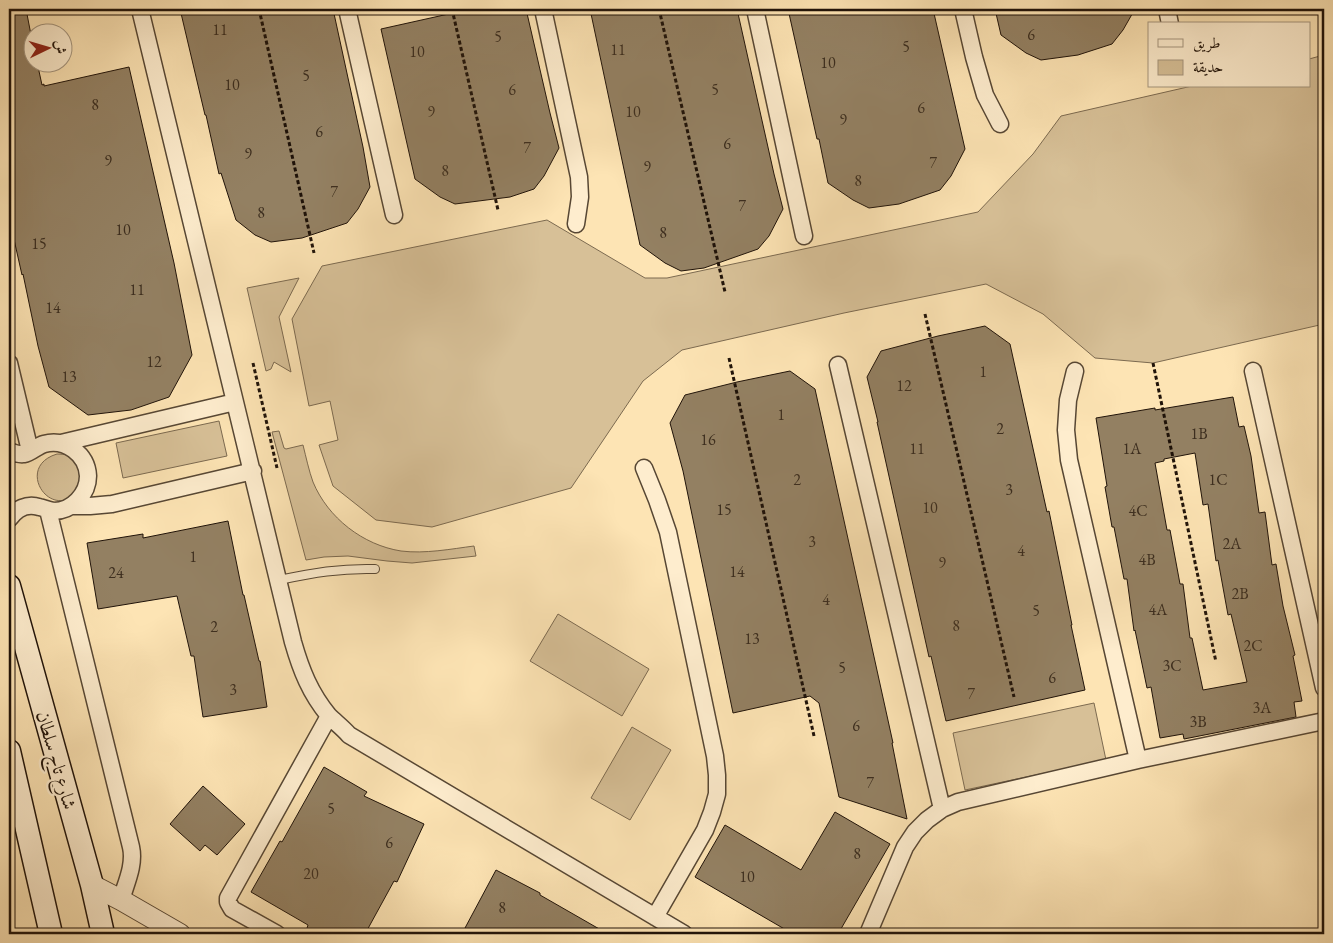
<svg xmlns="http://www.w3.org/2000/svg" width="1333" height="943" font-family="'EB Garamond',Amiri,serif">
	<rect width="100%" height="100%" fill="#fde4b4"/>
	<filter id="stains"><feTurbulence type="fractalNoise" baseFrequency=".004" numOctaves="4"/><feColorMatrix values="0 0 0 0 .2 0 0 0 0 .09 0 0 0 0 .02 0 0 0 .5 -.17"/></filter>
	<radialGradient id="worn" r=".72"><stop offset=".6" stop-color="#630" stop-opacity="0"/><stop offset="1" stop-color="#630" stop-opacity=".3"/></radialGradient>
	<path fill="#d7c097" stroke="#7c6a50" d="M1324 55V324L1153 363 1095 358 1043 314 986 284 844 313 682 350 643 381 571 488 432 527 376 520 333 486 319 445 338 440 330 401 309 406 292 319 322 266 547 220 645 278H667L978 212 1033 154 1061 116 1192 86H1309V59Z
		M299 278 279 317 291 372 274 362 271 369 266 371 247 288Z
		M219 421 227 456 123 478 116 443Z
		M279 431 284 448 286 449 303 445C306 457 309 471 313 482 328 518 363 545 401 551 425 554 451 549 474 546L476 556 412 563 387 561 348 556 324 557 306 560 272 432Z
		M57 454C74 454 77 461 83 476 80 482 76 493 71 497 46 514 17 466 57 454Z
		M558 614 649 669 622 716 530 661Z
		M1094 703 1106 760 965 790 953 733Z
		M632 727 671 750 630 820 591 798Z"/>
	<path fill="#938062" stroke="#201309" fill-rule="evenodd" d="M9 9H26L32 40V62H37L42 85 44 84V86L129 67 174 263 192 355 169 397 131 410 88 415 49 387 38 346 23 274 22 275 9 217Z
		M180 9H333L363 147 370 187 358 209 347 223 302 238 271 242 255 235 236 220 221 173 219 174 206 115H205Z
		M461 9H526L550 113 559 148 544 176 534 189 510 197 455 204 440 197 415 179 381 29 462 11Z
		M590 9H737L774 174 783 209 769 236 758 249 704 268 681 271 665 263 640 245Z
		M788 9H933L965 149 951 176 940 190 899 204 869 208 853 200 828 183 819 139H817Z
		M995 9H1135L1123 30 1112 44 1078 55 1041 60 1026 53 1001 35Z
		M985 326 1010 344 1047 512 1049 511 1072 625H1071L1085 690 946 721 931 656 929 657 877 422H878L867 377 881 351 938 336Z
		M790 371 815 389 893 743H892L907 819 839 797 819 703 810 696 733 713 683 471 670 423 685 395 737 382Z
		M1233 397 1239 427 1244 426 1251 456 1259 513 1265 512 1272 565 1276 564 1283 606 1295 655 1293 656 1302 701 1294 702 1296 717 1184 739 1183 734 1160 738 1151 687 1147 688 1135 630 1134 631 1127 579H1124L1114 527H1112L1105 487 1107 486 1096 418 1155 408V410ZM1195 453 1203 505 1208 504 1216 561 1218 560 1228 615 1231 614 1247 682 1203 690 1192 638H1190L1183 584H1180L1170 530H1167L1155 463 1164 461V459Z
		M228 521 243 595H244L259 661H260L267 707 203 717 194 656H191L177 596 98 609 87 543 143 534V538Z
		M324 767 367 792 364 796 424 824 397 882 394 881 365 934H319L307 928 308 925 251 892 280 841 282 842Z
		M203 786 245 824 217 855 205 845 200 851 170 824Z
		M835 812 890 844 838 934H793L695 877 725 825 801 870Z
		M496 870 540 893V895L608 934H478L465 928Z"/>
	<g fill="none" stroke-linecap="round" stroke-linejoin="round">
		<g stroke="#574734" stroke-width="10">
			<path id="service" d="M279 580C313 573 340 568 375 569"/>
		</g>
		<g stroke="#574734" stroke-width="19">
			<path id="minor" d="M140 9 293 642C301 670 310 693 329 716 335 722 343 728 349 735L684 934
				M347 9 394 215
				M543 9 579 177 580 197 576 224
				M755 9 804 236
				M963 9 974 57 985 95 1000 124
				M1167 9 1170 24
				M9 363 30 451
				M838 365 942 809
				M1075 371 1068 400 1066 430 1069 460 1138 760
				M1253 371 1324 688
				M61 443 235 402
				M9 451C14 453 19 455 24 454 31 453 37 446 44 444 65 438 87 454 88 476 88 494 72 511 54 511 48 510 44 508 39 507 27 503 16 509 9 519
				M644 468 657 500 668 532 715 756 717 775V794L712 812 705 830 655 917
				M71 506H90L112 504 253 471
				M48 510 131 847C135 865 126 883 121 900
				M277 934 232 909 228 902V898L329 716
				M868 934 905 847 915 832 927 820 942 809 958 802 1138 760 1324 721"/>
		</g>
		<g stroke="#574734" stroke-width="22">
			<path id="tertiary" d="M92 885 121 900 180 934"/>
		</g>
		<g stroke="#201309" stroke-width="25">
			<path id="secondary" d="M9 586 92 885 103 934
				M9 751 51 934"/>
		</g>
		<path stroke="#201309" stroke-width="3" stroke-dasharray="4 2.5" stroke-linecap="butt" d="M259 9 314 253
			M452 9 498 210
			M659 9 725 292
			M925 314 1014 697
			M729 358 814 736
			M253 363 277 468
			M1153 363 1216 662"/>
		<use href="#service" stroke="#feedce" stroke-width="8"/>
		<use href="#minor" stroke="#feedce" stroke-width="16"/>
		<use href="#tertiary" stroke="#feedce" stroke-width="20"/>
		<use href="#secondary" stroke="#feedce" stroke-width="22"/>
	</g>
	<g text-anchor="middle" stroke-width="4.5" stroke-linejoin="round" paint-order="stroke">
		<g font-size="16" fill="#3d2e1f">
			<text x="220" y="35">11</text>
			<text x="1031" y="40">6</text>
			<text x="498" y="42">5</text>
			<text x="906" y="52">5</text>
			<text x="618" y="55">11</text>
			<text x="417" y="57">10</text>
			<text x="828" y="68">10</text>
			<text x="306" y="81">5</text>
			<text x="232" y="90">10</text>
			<text x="512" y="95">6</text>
			<text x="715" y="95">5</text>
			<text x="95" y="110">8</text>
			<text x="921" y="113">6</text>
			<text x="431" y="117">9</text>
			<text x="633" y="117">10</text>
			<text x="843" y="125">9</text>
			<text x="319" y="137">6</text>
			<text x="727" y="149">6</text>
			<text x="527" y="153">7</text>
			<text x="248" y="159">9</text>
			<text x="108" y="166">9</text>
			<text x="933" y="168">7</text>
			<text x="647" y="172">9</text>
			<text x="445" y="176">8</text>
			<text x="858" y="186">8</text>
			<text x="334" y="197">7</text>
			<text x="742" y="211">7</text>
			<text x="261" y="218">8</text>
			<text x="123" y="235">10</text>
			<text x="663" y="238">8</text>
			<text x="39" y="249">15</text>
			<text x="137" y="295">11</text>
			<text x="53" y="313">14</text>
			<text x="154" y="367">12</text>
			<text x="983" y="377">1</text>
			<text x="69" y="382">13</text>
			<text x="904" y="391">12</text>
			<text x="781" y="420">1</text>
			<text x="1000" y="434">2</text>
			<text x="1199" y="439">1B</text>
			<text x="708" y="445">16</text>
			<text x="917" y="454">11</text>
			<text x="1132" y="454">1A</text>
			<text x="797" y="485">2</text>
			<text x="1218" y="485">1C</text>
			<text x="1009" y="495">3</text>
			<text x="930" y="513">10</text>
			<text x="724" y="515">15</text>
			<text x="1138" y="516">4C</text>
			<text x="812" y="547">3</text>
			<text x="1232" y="549">2A</text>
			<text x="1021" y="556">4</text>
			<text x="193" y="562">1</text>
			<text x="1147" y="565">4B</text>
			<text x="942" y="568">9</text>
			<text x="737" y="577">14</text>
			<text x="116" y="578">24</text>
			<text x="1240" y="599">2B</text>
			<text x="826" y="605">4</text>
			<text x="1158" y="615">4A</text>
			<text x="1036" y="616">5</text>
			<text x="956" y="631">8</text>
			<text x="214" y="632">2</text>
			<text x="752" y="644">13</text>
			<text x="1253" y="651">2C</text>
			<text x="1172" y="671">3C</text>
			<text x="842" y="673">5</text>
			<text x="1052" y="683">6</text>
			<text x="233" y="695">3</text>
			<text x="971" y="699">7</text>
			<text x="1262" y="713">3A</text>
			<text x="1198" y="727">3B</text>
			<text x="856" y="731">6</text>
			<text x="870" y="788">7</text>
			<text x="331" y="814">5</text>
			<text x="389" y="848">6</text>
			<text x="857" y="859">8</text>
			<text x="311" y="879">20</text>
			<text x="747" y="882">10</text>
			<text x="502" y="913">8</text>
		</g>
		<g font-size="19" fill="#201309" stroke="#feedce">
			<text transform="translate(57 760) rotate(74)" y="7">شارع تاج سلطان</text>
		</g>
	</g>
	<rect width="1333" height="943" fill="none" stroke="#fde4b4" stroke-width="30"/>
	<rect x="10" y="10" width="1313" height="923" fill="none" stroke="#201309" stroke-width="2.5"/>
	<rect x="15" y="15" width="1303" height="913" fill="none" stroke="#201309"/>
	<rect x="1148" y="22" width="162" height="65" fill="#feedce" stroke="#a5967f"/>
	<rect x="1158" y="39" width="25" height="8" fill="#feedce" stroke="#a5967f"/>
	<text x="1193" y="48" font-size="15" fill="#201309">طريق</text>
	<rect x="1158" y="60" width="25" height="15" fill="#d7c097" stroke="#a5967f"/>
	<text x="1193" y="72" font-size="15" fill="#201309">حديقة</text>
	<g transform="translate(48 48) rotate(85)"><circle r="24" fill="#feedce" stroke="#a5967f"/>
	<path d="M0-4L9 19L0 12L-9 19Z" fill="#8f2418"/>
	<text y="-8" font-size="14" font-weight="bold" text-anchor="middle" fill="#201309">ش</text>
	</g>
	<rect width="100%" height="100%" filter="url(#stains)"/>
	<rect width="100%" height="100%" fill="url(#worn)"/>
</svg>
